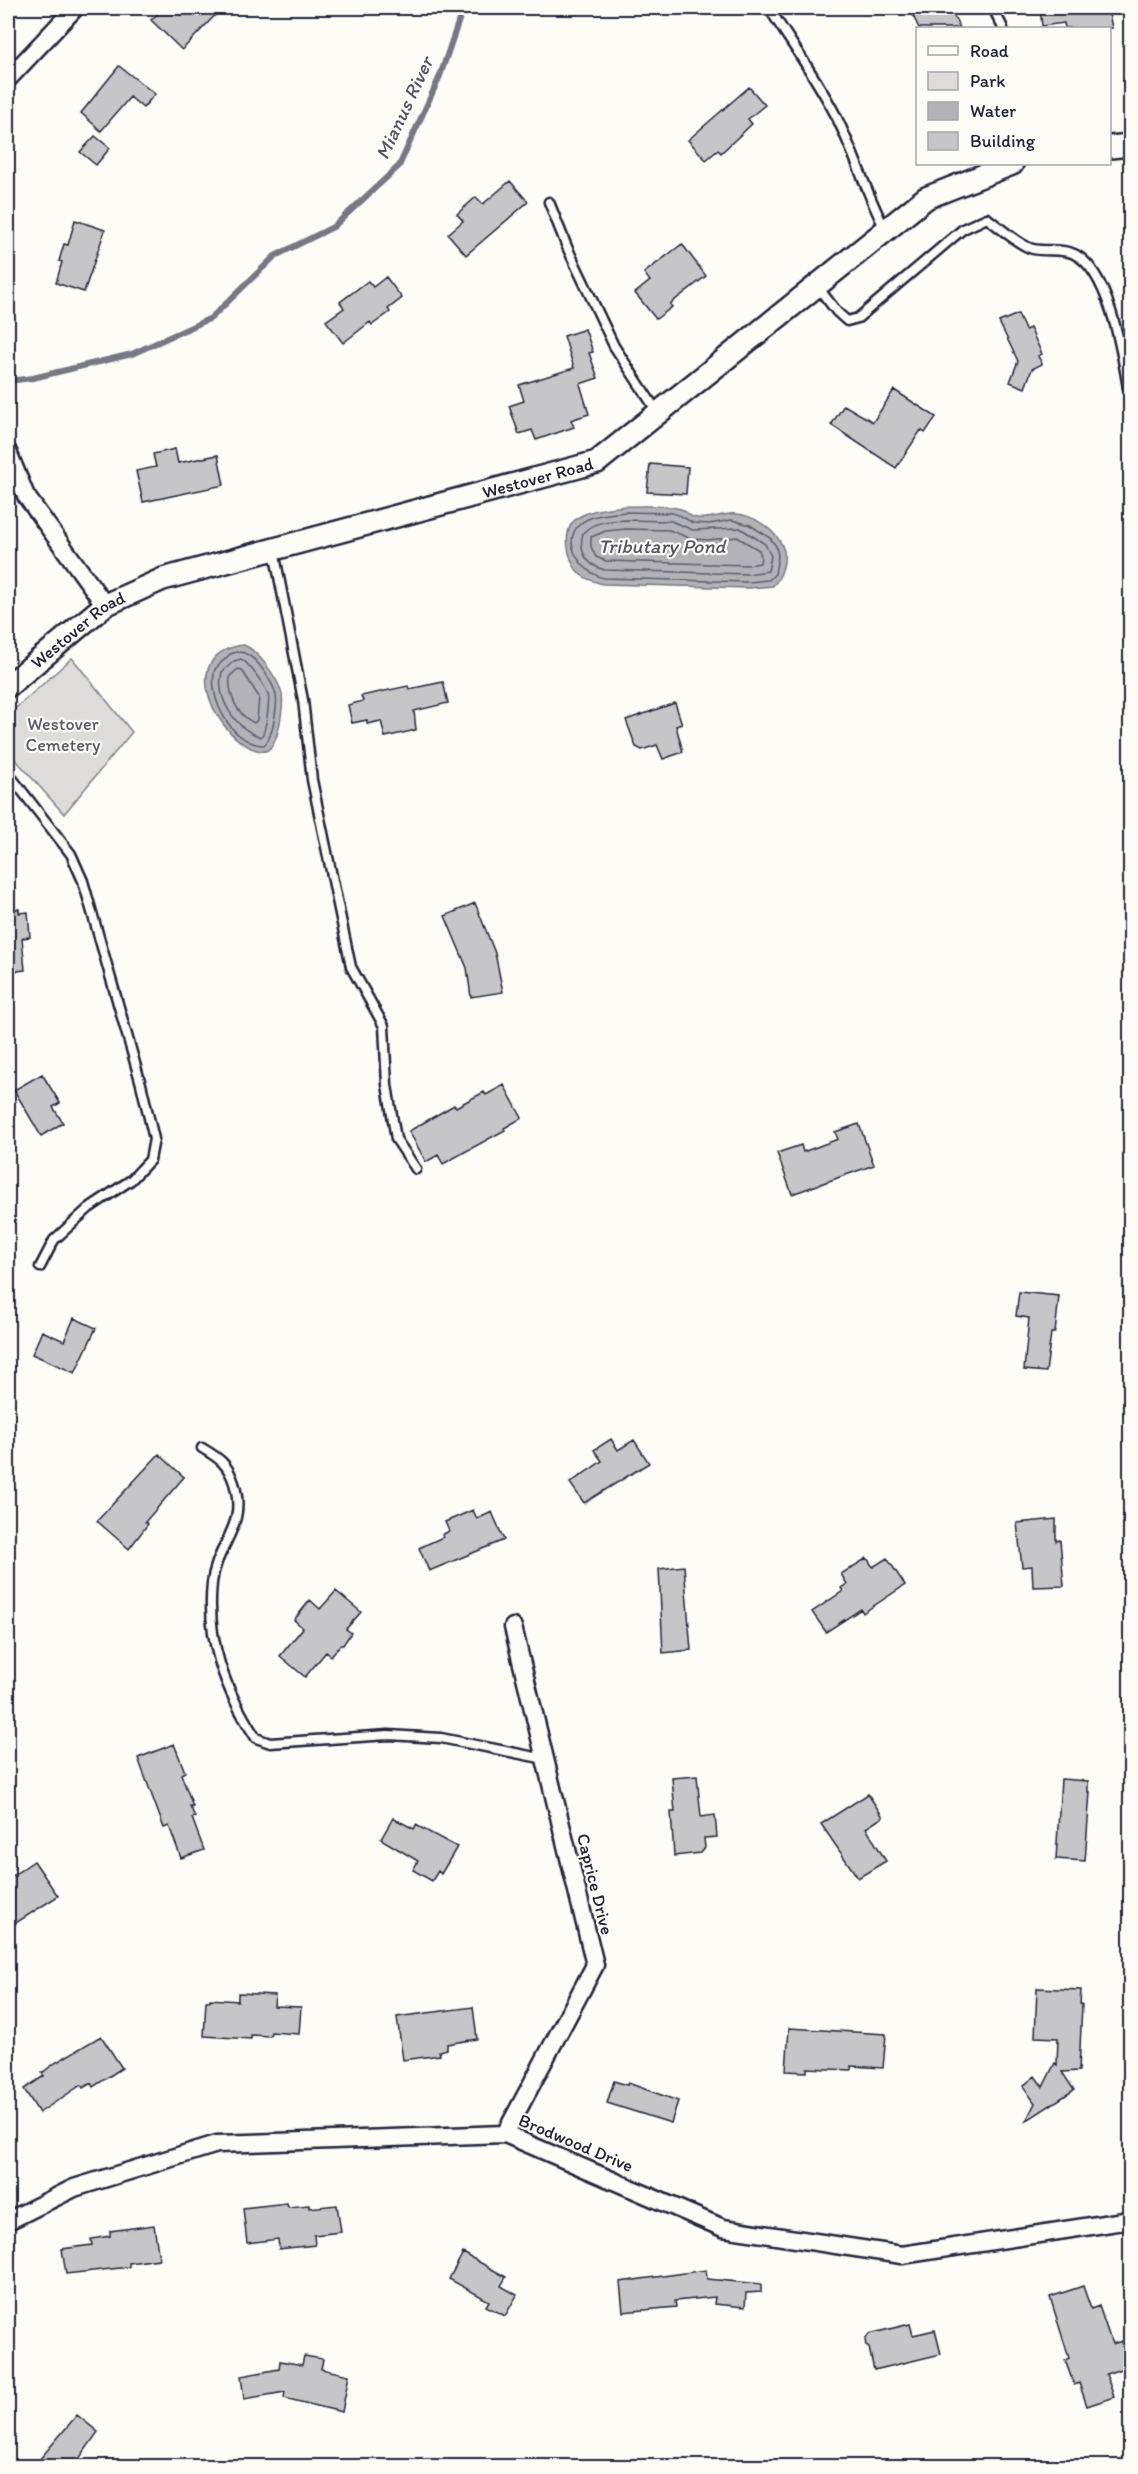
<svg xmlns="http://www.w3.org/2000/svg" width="1138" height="2474" font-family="Itim,sans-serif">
	<rect width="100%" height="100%" fill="#fdfcf7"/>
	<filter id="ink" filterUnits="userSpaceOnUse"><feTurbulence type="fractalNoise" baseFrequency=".0167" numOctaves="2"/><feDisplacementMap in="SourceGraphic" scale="12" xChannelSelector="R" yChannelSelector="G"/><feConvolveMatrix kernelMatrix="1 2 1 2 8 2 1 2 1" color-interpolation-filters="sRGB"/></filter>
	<g filter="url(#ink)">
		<path fill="#dddcdb" stroke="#807f8b" stroke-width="1.5" d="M72 658 132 732 64 814 8 751V715Z"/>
		<path fill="#b2b2b7" stroke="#787885" stroke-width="1.5" d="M625 506C643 507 664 504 681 509 686 511 688 515 693 517 704 521 718 515 730 514 751 512 779 531 784 551 786 563 781 577 773 586L749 588 603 584C595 582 588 580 581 575 567 562 560 528 579 517 593 509 609 508 625 506Z
			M244 645C258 651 275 675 281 690 285 700 279 744 268 750 262 753 257 750 251 748 210 728 179 652 244 645Z"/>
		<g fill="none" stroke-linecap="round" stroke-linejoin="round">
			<path stroke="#5c5c6d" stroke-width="1.5" d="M625 512 672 513 681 516 693 523 709 524 732 520 750 525 770 538 776 546 778 556 775 574 769 580 748 582 604 578C582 573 560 542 580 524 591 514 611 514 625 512Z
				M625 520 671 521 693 530 740 528 765 544 771 556 768 571 748 574 605 570C587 566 578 551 583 533 593 521 611 521 625 520Z
				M626 529 669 530 692 539 708 540 737 537 759 550 761 556 760 563 748 565 606 561 596 557 591 547V537L606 531Z
				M237 652C253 650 269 677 275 691 279 701 273 738 264 745 232 745 207 698 215 669L230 654Z
				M241 659C248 662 265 686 268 694 270 701 266 732 261 737 236 729 215 699 222 672L234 661Z
				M238 669 242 670 259 697 257 720 254 723C237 715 228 695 230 676Z"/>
			<path stroke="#787885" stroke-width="6" d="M8 381 33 378 132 354 211 318 275 256 333 227 399 166 440 76 463 8"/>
		</g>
		<path fill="#c6c6c8" stroke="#22223b" stroke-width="1.5" d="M164 8H222L182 50 151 20Z
			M909 8H950L960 28H919Z
			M1040 8H1108L1112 28H1065L1064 23 1042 26Z
			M119 66 155 94 143 108 130 97 101 131 81 113Z
			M749 87 765 105 748 119 752 124 721 153 718 150 706 160 688 140Z
			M95 136 110 148 96 165 80 152Z
			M510 181 528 202 466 255 448 234 463 221 457 214 476 197 483 204Z
			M75 220 105 230 84 292 56 283 62 262 59 261 64 244 68 245Z
			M682 244 706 276 670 304 672 307 656 319 635 293 650 281 644 273Z
			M386 277 402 298 388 309 390 312 372 325 370 322 343 343 326 321 344 308 340 302 368 281 373 287Z
			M1018 314 1025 330 1030 328 1042 354 1038 356 1042 364 1032 369 1025 388 1010 382 1018 361 999 322Z
			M585 329 593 352 589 353 598 378 580 384 589 414 571 420 574 427 536 440 532 430 519 434 509 406 524 401 519 385 574 368 564 336Z
			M894 390 936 417 925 433 921 430 896 468 831 425 844 405 873 422Z
			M175 449 178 463 218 455 224 485 143 502 136 471 156 467 153 454Z
			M650 464 688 467 686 494 647 492Z
			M443 682 448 703 414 711 416 730 385 737 381 721 367 724V720L352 723 348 705 363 701 361 696 408 686 409 689Z
			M675 703 682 724 676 726 683 752 663 759 657 745 642 750 636 747 626 720Z
			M475 903 495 953 503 992 471 997 467 968 445 916Z
			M8 909H19V913L28 912 30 937 22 938 25 970 8 972Z
			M42 1074 60 1103 53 1107 63 1123 41 1136 14 1090Z
			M504 1085 522 1118 504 1128 505 1130 443 1164 438 1155 426 1162 409 1131 454 1105 456 1107 484 1092 486 1095Z
			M859 1124 874 1165 792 1194 777 1153 801 1145 803 1152 838 1139 835 1132Z
			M1019 1292 1059 1296 1055 1333H1051L1046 1372 1024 1370 1029 1318 1016 1316Z
			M74 1318 96 1328 75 1373 32 1354 42 1331 64 1341Z
			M611 1439 618 1450 634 1440 649 1463 584 1503 570 1483 602 1461 594 1450Z
			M159 1454 184 1477 145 1522 148 1524 129 1549 97 1521Z
			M473 1510 477 1519 492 1512 504 1540 429 1571 419 1548 443 1537 442 1535 449 1531 445 1522Z
			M1056 1519V1541L1060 1540 1064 1586 1033 1587 1032 1566 1022 1567 1017 1523Z
			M867 1558 873 1567 887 1558 905 1585 863 1613 861 1609 826 1632 812 1612 843 1591 841 1588 847 1584 841 1574Z
			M684 1566 691 1650 663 1653 659 1569Z
			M336 1591 361 1612 346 1629 351 1633 343 1645H340L331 1656 326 1652 305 1677 280 1656 303 1628 294 1620 310 1600 320 1609Z
			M174 1744 185 1772 181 1774 193 1806H190L195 1817 192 1818 204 1850 181 1858 169 1826 164 1828 138 1758Z
			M697 1776 701 1817 715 1815 717 1837 704 1838 705 1848 701 1853 674 1856 671 1812H675L672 1778Z
			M1061 1779 1088 1781V1792H1090L1085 1861 1056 1859Z
			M868 1794 883 1817 866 1828 886 1861 858 1878 821 1824Z
			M393 1818 414 1829 416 1825 457 1847 441 1874 438 1871 432 1881 413 1870 418 1861 381 1839Z
			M34 1861 58 1896 8 1928V1879Z
			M1037 1988 1081 1990 1080 2004H1082L1079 2071 1062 2072 1074 2090 1026 2121 1035 2103 1023 2086 1035 2076 1043 2087 1055 2063 1057 2065 1058 2038 1035 2037Z
			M238 1993 275 1995 274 2006 301 2007 299 2034 271 2032 270 2036 251 2035V2039L204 2036 206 2001H210V1999L238 2001Z
			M473 2007 477 2039 447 2044V2049L439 2051 440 2055 403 2060 397 2017Z
			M789 2028 886 2034 883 2068 851 2066V2070L807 2068V2072L786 2071Z
			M101 2036 122 2068 93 2087 91 2083 83 2088 81 2085 39 2113 24 2089 44 2076 42 2073 55 2063Z
			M614 2081 627 2085 628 2083 678 2101 671 2123 607 2103Z
			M287 2203 288 2207 309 2205V2208L337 2205 341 2232 314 2235 315 2245 279 2249 278 2239 247 2243 243 2208Z
			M154 2225 159 2259 129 2263V2267L66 2274 62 2249 92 2245 91 2239 110 2236V2231Z
			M463 2253 506 2277 501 2286 517 2295 505 2316 486 2306 489 2301 449 2279Z
			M706 2270 707 2279 761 2284V2292L746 2293 745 2307 714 2304 715 2297 675 2301 676 2307 623 2312 620 2282Z
			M1083 2286 1091 2309 1099 2306 1112 2344 1122 2341 1130 2366 1106 2374 1114 2397 1087 2406 1079 2383 1074 2385 1065 2360 1069 2358 1050 2297Z
			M910 2324 913 2335 935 2330 941 2354 874 2370 869 2348 866 2346 865 2340 869 2334Z
			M304 2356 323 2359 321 2369 349 2375 342 2412 284 2398 285 2392 244 2399 241 2376 279 2369 280 2361 302 2365Z
			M77 2415 98 2432 74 2466H34Z"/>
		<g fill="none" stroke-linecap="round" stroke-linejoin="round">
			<g stroke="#22223b" stroke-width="13">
				<path id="service" d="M769 8C791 43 816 77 835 114 854 152 866 192 885 229
					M993 8 1003 28
					M549 202 567 247 614 346 658 413
					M817 286 837 312 847 321 858 318 963 229 987 218C998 226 1020 246 1033 249 1046 252 1062 248 1074 254 1109 270 1122 353 1128 388
					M274 551 303 700 312 780 351 967 384 1026 387 1085 396 1139 416 1169
					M8 773 71 854 83 881 141 1084 154 1139 150 1160 131 1180 89 1208 54 1240 40 1267
					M202 1448C219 1458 228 1464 234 1483 248 1527 216 1544 212 1583 206 1641 225 1690 256 1738L270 1743 388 1735 441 1738 545 1759"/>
			</g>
			<g stroke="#22223b" stroke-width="21">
				<path id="minor" d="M8 79 75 8
					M8 452 26 496 105 605
					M505 2134 595 1965 513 1627
					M8 2221 74 2188 217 2144 505 2134 723 2228 902 2255 1130 2220"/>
			</g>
			<g stroke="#22223b" stroke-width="26">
				<g id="tertiary">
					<path d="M1110 147 1130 145"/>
					<path id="s1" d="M8 686 105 605 163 579 597 462 926 198 1012 164"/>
				</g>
			</g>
			<use href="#service" stroke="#fdfcf7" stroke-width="8"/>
			<use href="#minor" stroke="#fdfcf7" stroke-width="16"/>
			<use href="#tertiary" stroke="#fdfcf7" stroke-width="21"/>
		</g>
	</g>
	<g text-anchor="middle" stroke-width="4.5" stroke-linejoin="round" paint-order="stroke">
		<g font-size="18" fill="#22223b" stroke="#fdfcf7">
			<text dy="6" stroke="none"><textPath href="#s1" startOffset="578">Westover Road</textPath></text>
			<text dy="6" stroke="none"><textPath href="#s1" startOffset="90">Westover Road</textPath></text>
			<text transform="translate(595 1884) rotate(76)" y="6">Caprice Drive</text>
			<text transform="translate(576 2143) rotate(23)" y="6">Brodwood Drive</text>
		</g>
		<g font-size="18" fill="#5a5a6b" stroke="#fdfcf7">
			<text x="63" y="730">Westover<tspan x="63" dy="21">Cemetery</tspan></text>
		</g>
		<g font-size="20" font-style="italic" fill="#545466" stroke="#fdfcf7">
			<text transform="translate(404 108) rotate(-65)" y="7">Mianus River</text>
			<text x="662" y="553">Tributary Pond</text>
		</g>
	</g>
	<rect width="1138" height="2474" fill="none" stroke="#fdfcf7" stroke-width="30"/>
	<rect x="15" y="15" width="1108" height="2444" fill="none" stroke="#22223b" stroke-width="2" filter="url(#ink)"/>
	<rect x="916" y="27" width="195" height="138" fill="#fdfcf7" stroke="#a5a5ac" stroke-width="1.5"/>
	<rect x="928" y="46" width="30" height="9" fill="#fdfcf7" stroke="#a5a5ac" stroke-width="1.5"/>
	<text x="970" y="57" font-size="18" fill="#22223b">Road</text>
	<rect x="928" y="72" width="30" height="18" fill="#dddcdb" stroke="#a5a5ac" stroke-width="1.5"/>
	<text x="970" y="87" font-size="18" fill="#22223b">Park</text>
	<rect x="928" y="102" width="30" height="18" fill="#b2b2b7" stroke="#a5a5ac" stroke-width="1.5"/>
	<text x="970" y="117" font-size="18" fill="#22223b">Water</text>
	<rect x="928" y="132" width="30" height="18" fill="#c6c6c8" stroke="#a5a5ac" stroke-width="1.5"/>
	<text x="970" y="147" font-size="18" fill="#22223b">Building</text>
</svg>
